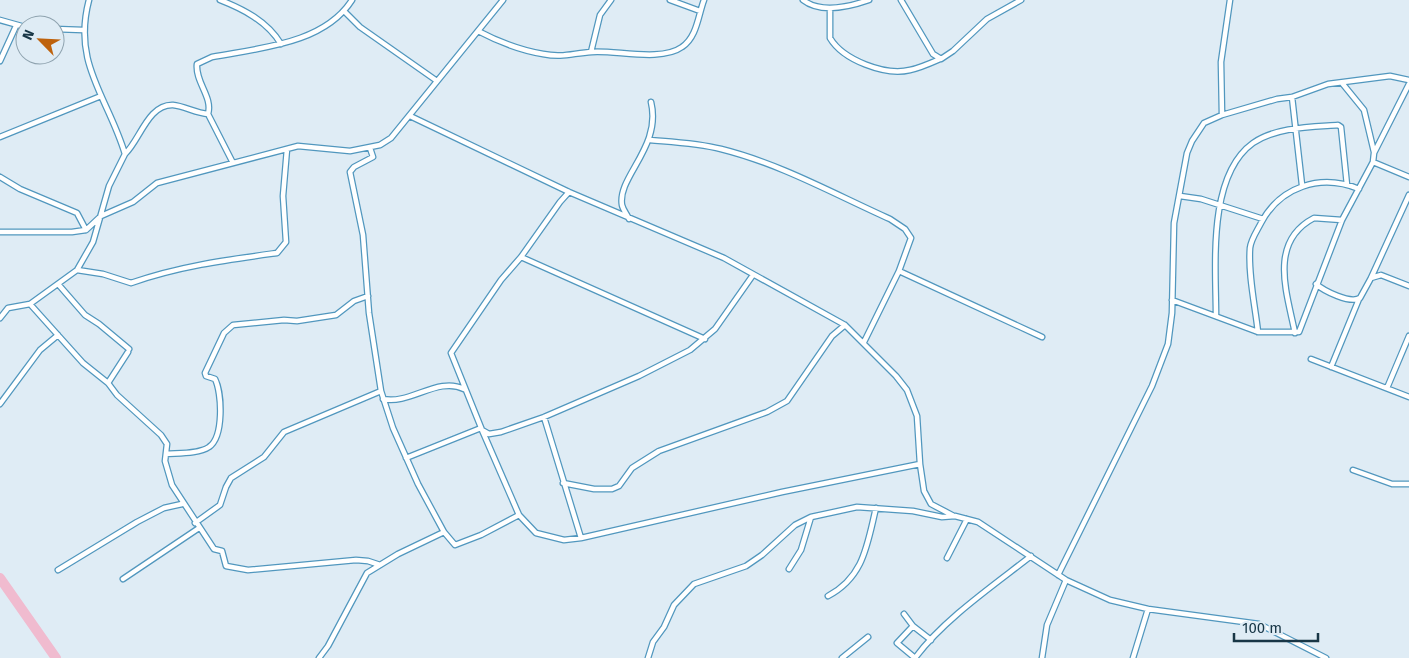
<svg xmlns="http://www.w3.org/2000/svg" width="1409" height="658" font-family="'Fira Sans',sans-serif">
	<rect width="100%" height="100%" fill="#dfecf5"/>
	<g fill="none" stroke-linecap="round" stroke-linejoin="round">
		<path stroke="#f0bbcf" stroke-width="10" d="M0 578 56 658"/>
		<g stroke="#5197be" stroke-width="7">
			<path id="street" d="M220 0C243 9 267 21 281 44
				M670 0 700 11
				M803 0C821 14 849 7 869 0
				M901 0 933 54 941 59 953 51 987 19 1021 0
				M830 8V38C843 60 885 76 910 70 920 68 931 63 940 59
				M345 12 360 27 437 81
				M0 20 25 27
				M55 29 83 30
				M478 31C499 42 519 50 543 54 563 58 573 53 592 52 616 50 661 62 682 47 697 37 698 16 704 0
				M591 52 600 15 611 0
				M0 61 16 26
				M1342 83 1364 110 1374 152
				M1292 97 1302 185
				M208 114C213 97 195 82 197 64L212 57C259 48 324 44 352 0
				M1222 115 1277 99 1292 97 1328 84 1390 76 1409 80
				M410 116 569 192 724 258 845 325 896 376 907 390 917 416 920 464 924 491 931 504 952 515
				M0 137 101 96
				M650 140C674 142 698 143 721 149 781 164 834 194 890 219L905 229 911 238 899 271
				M370 148 373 157 354 167 350 172 363 235 369 313 381 391 393 428 418 484 444 532 455 545 481 535 519 515
				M125 154C140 140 148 104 173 105 184 106 196 113 208 114L233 163
				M1373 162 1409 177
				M0 177 20 189 77 213 86 230
				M569 192 560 202 521 257 501 280 451 353 482 430 519 515 536 533 564 540 581 538 782 492 920 464
				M1180 196 1201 199 1263 219
				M629 219C627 214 623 210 622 205 617 177 662 147 651 102
				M0 232H72L86 230 101 216 133 202 157 183 298 146 350 151 380 145 391 138 503 0
				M521 257 705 339
				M77 270 103 274 131 283C180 266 226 260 277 253L286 242 283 196 287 149
				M1371 278 1381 275 1409 286
				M58 284 85 315 99 324 129 349
				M1316 284C1324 291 1350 304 1360 298L1371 278 1409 195
				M1172 300 1258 332H1299L1342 220 1373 162 1374 153 1409 84
				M30 304 83 363 108 383 117 395 161 435 167 444 165 461 172 485 214 549 222 551 226 566 248 570 356 560 368 561 380 565
				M1216 316C1216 267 1207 176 1253 143 1276 127 1311 127 1338 125L1341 127 1347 185
				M0 318 8 308 30 304 77 270 93 242 109 186 125 154C108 97 72 64 89 0
				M1258 332C1255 305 1248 275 1250 248 1251 239 1257 231 1261 223 1280 187 1320 173 1359 189
				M1295 333C1287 293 1268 242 1314 218L1342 220
				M864 342 899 271 1042 337
				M1311 359 1409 397
				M1331 367 1359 299
				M108 383 128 352
				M1387 388 1409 336
				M383 399C410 405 438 376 464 389
				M0 404 40 350 58 335
				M544 417 581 538
				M482 430 489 434 501 432 544 417 639 376 690 350 715 329 753 275
				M166 454C178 453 199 454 209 447 224 437 222 393 215 379L206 376 205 373 224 333 233 325 284 320 297 321 336 315 354 301 368 296
				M406 458 481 428
				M1353 470 1392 484H1409
				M563 483 594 489H612L619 486 632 468 659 451 767 412 787 401 832 336 845 325
				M195 523 220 505 226 487 231 478 264 457 284 432 381 391
				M947 558 967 519
				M789 569 801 550 811 517
				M58 570 137 522 164 508 182 504
				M1058 575 1152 386 1168 344 1172 313 1174 223 1187 153 1192 141 1204 123 1222 115 1221 62 1230 0
				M123 579 199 528
				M828 596C864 577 867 545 876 508
				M904 614 913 626 931 640
				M913 626 897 643 915 658
				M319 658 328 646 367 573 398 554 444 532
				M648 658 653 642 664 627 674 605 694 584 746 566 762 555 795 525 811 517 857 507 913 511 942 517 955 516 978 522 1066 580 1110 600 1148 609 1259 624 1326 658
				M842 658 868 637
				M915 658C943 620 994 585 1031 556
				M1042 658 1047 625 1066 580
				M1133 658 1148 609"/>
		</g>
		<use href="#street" stroke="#fff" stroke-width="4.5"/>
	</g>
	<g transform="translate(40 40) rotate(294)"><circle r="24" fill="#dfecf5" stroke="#8fa3af"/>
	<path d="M0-4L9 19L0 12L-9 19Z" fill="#be620c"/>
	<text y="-8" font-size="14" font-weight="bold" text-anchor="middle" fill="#183646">N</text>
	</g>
	<path d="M1234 633v8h84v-8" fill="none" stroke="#183646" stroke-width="2.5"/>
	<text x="1242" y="633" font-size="15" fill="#183646" stroke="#dfecf5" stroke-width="4" paint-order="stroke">100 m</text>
</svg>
